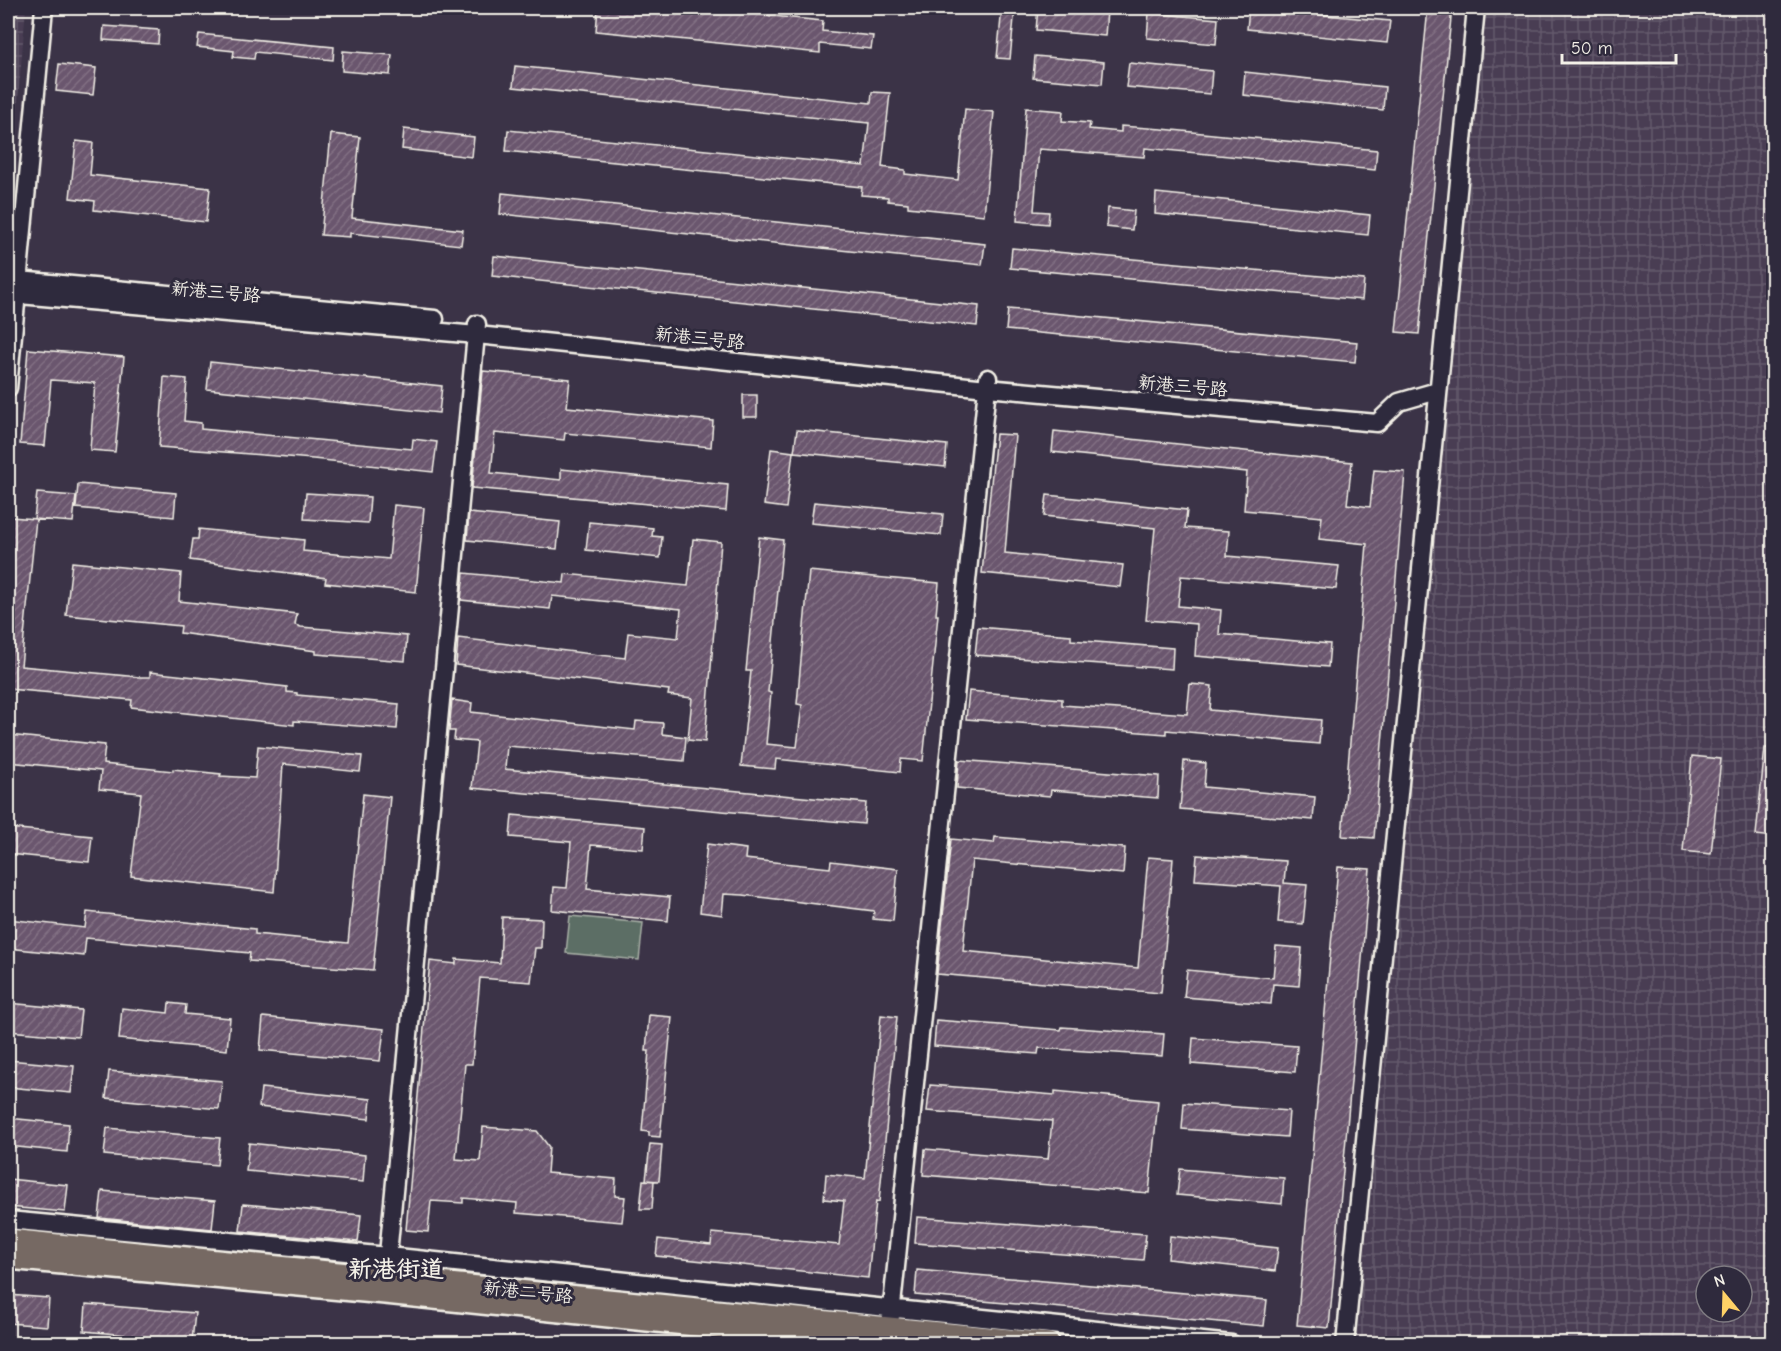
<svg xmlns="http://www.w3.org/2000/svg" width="1781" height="1351" font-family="'Comic Neue','LXGW WenKai TC',sans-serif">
	<defs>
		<pattern id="industrial-grid" width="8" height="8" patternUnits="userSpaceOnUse" patternTransform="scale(1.5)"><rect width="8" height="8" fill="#493e53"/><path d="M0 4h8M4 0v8" fill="none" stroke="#645a6c"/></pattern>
		<pattern id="building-hatch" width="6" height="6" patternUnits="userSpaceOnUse" patternTransform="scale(1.5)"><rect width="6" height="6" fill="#6b576e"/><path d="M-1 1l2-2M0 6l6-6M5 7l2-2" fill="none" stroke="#817083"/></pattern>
	</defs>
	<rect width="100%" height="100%" fill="#3b3347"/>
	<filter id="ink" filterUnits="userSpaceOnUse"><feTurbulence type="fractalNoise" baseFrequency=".0167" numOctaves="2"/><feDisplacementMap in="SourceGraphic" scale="12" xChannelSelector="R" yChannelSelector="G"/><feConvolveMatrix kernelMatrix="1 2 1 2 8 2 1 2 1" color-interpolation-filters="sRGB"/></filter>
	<g filter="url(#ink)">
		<path fill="url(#industrial-grid)" fill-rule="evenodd" d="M8 8H26L8 213Z
			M1484 8H1773V1343L1356 1344ZM1706 1276H1742V1312H1706Z"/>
		<path fill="#5c6e65" stroke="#a8b0a6" stroke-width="1.5" d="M570 916 643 923 639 960 566 953Z"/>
		<path fill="url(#building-hatch)" stroke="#f4f1e8" stroke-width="1.5" d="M598 8H694L823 21 822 31 873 36 871 49 820 44V53L596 31Z
			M1002 8H1015L1010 59 997 58Z
			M1038 8 1107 11 1105 36 1036 30Z
			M1249 8 1390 21 1387 43 1247 29Z
			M1428 8H1452L1419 334 1396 332Z
			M1149 13 1218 19 1216 44 1147 38Z
			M104 26 159 30 158 44 103 40Z
			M199 34 334 47 333 60 255 52 254 59 233 57 234 51 197 47Z
			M343 51 392 55 390 75 342 71Z
			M1035 56 1104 62 1102 84 1033 78Z
			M1129 63 1212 71 1210 94 1126 87Z
			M59 64 96 68 93 95 56 91Z
			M515 66 871 103 872 92 890 93 882 167 905 170V174L958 180 965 109 994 112 984 215 908 207V203L888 201V197L861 195 862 187 506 151 508 130 864 166 869 123 513 87Z
			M1245 72 1385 87 1383 110 1243 95Z
			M1026 108 1063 111 1062 121 1090 123 1089 129 1121 132V126L1162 129 1377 150 1375 170 1145 148 1144 157 1039 149 1034 211 1049 212 1048 224 1017 221Z
			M404 129 474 137 472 157 402 149Z
			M331 134 360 137 352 218 463 230 461 245 350 233V237L321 235Z
			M76 141 93 143 90 175 210 188 206 222 94 210 95 201 70 198Z
			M502 193 985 244 982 265 500 214Z
			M1156 193 1370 215 1368 235 1155 214Z
			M1108 208 1134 211 1132 230 1106 227Z
			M1012 248 1364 280 1362 300 1010 268Z
			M494 256 979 306 977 326 492 276Z
			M1008 309 1357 342 1355 362 1006 330Z
			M28 349 124 357 115 452 90 450 95 383 51 380 45 446 20 444Z
			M210 362 442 386 439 413 207 389Z
			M483 371 570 379 567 407 713 421 711 447 565 433 564 440 495 433 491 473 561 480V469L728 485 726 511 472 488Z
			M164 377 187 379 184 421 201 423V429L412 449 413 439 437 442 433 472 313 459 159 447Z
			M743 395H757V417H743Z
			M797 430 947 445 945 467 794 452Z
			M1054 431 1352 462 1347 504 1370 507 1374 470 1405 472 1374 838 1342 836 1367 544 1319 539 1322 517 1244 510 1247 472 1052 452Z
			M996 434 1015 435 1005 553 1123 565 1120 587 982 573Z
			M771 449 793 452 786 508 764 505Z
			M78 484 176 493 174 517 76 508Z
			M37 493 76 496 73 522 34 519Z
			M306 493 370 497 368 523 304 519Z
			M1047 495 1187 510 1185 528 1229 531 1227 556 1339 566 1336 589 1181 576 1178 606 1221 610 1219 634 1330 644 1328 667 1195 656 1197 624 1146 620 1155 528 1044 516Z
			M814 502 943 514 941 535 811 523Z
			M394 505 424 508 416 592 325 583 326 578 190 560 193 539H198L199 529 304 540 303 551 389 559Z
			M469 513 560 522 557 549 467 540Z
			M10 517 36 519 21 666 139 677H150V672L287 687V692L297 693V695L399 704 397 729 294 721V725L131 707 132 700 8 689V546Z
			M589 522 653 528 652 536 662 537 660 558 586 550Z
			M759 537 783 540 768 692 771 693 766 744 797 747 802 705 797 704 809 571 939 583 936 615H938L923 761 901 759 900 772 776 759 775 769 741 766 751 671H746Z
			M693 539 721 542 705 742 688 740 692 698 668 695 669 690 456 665 458 638 625 658 628 633 678 638 681 609 552 596 550 609 461 600 464 573 564 583 565 574 688 586Z
			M72 562 181 573 179 601 297 614 295 625 301 627 407 636 405 661 316 654V651L180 633 181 626 66 615Z
			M978 627 1071 635V640L1173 648 1172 669 975 655Z
			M1190 684 1212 686 1210 710 1321 720 1319 744 1166 730V734L966 719 969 691 1062 699V705L1187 714Z
			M452 700 472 703 471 712 635 730 636 721 663 723 662 734 686 737 684 761 507 746 505 769 866 803 864 824 472 788 477 742 454 740 455 731H449Z
			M8 735 105 745 103 764 173 771V769L221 774 220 776 255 778 258 746 362 756 360 772 283 764 274 892 131 876 141 793 99 789 101 771 8 762Z
			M1765 748H1773V837L1756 835Z
			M1692 756 1721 759 1711 854 1683 851Z
			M959 760 1159 776 1158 798 1051 790 1050 796 957 788Z
			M1184 761 1206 763 1204 787 1315 797 1313 820 1180 809Z
			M363 794 390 797 373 970 249 961 250 953 86 938 84 956 8 948V919L85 928 87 912 255 929V934L348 943Z
			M512 815 645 827 643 849 591 845 587 889 670 897 668 921 552 910 554 887 567 888 571 842 510 837Z
			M8 828 92 836 89 862 8 854Z
			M995 837 1125 848 1123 874 972 860 963 951 1138 968 1148 857 1173 859 1161 993 937 974 951 839 994 843Z
			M707 844 746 849 745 859 830 868 831 861 898 869 893 921 873 919 874 911 743 895 724 894 722 915 700 912Z
			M1197 855 1286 861 1284 883 1307 885 1303 924 1278 922 1281 886 1195 880Z
			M1338 867 1370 869 1329 1328 1297 1325Z
			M502 917 542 919 541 948H535L531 982 480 978 472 1064H465L456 1159 480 1161 483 1127 537 1131 549 1147 547 1173 616 1179 615 1196 625 1197 622 1222 516 1213 517 1203 463 1198V1203L431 1201 428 1232 406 1230 430 961 456 964V959L500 963Z
			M1276 946 1302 948 1299 986 1273 984 1271 1004 1184 997 1187 970 1273 978Z
			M8 1003 81 1010 78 1037 8 1031Z
			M169 1003 186 1005 185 1014 230 1018 227 1050 119 1039 122 1008 168 1013Z
			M649 1015 672 1017 660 1137 649 1136V1132L642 1131 649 1051H646Z
			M881 1015 897 1017 879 1202 876 1201 868 1278 656 1256 658 1239 711 1245 712 1233 839 1245 844 1201 824 1199 826 1174 865 1178Z
			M263 1017 384 1029 380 1061 260 1050Z
			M936 1020 1061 1030 1062 1027 1164 1034 1162 1056 1039 1048 1038 1054 934 1046Z
			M1193 1038 1297 1046 1295 1072 1191 1064Z
			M8 1060 74 1066 71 1093 8 1087Z
			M109 1071 222 1081 219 1109 106 1098Z
			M930 1085 1055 1095V1091L1158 1101 1149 1193 923 1175 925 1149 1048 1159 1052 1121 927 1111Z
			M261 1088 371 1099 369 1119 259 1107Z
			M1184 1103 1289 1111 1287 1137 1182 1129Z
			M8 1118 69 1124 67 1152 8 1146Z
			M107 1128 220 1138 217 1165 104 1155Z
			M249 1143 365 1155 363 1182 246 1171Z
			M650 1144 662 1145 659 1181 646 1180Z
			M1180 1169 1284 1178 1282 1204 1177 1195Z
			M8 1179 68 1185 65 1212 8 1207Z
			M643 1180 654 1181 652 1209H640Z
			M102 1191 215 1201 212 1229 99 1218Z
			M243 1204 361 1215 358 1242 240 1231Z
			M917 1217 1146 1234 1143 1260 915 1243Z
			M1170 1236 1278 1248 1275 1271 1168 1259Z
			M917 1270 1267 1300 1264 1326 915 1295Z
			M8 1295 49 1298 47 1326 8 1323Z
			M86 1304 195 1313 192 1341 84 1331Z"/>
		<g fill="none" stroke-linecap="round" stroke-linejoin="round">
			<g stroke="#f4f1e8" stroke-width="21">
				<path id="minor" d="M8 279 435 319
					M8 294 477 335 987 388 1377 423 1399 402 1437 391
					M8 388 44 8
					M8 1220 388 1256 1232 1344
					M387 1265 477 324
					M888 1344 988 378
					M1345 1344 1476 8"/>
			</g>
			<g stroke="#f4f1e8" stroke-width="26">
				<path id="major" d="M8 1240 1049 1344
					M8 1258 385 1293 878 1344"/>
			</g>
			<use href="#minor" stroke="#2f2a3d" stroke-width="16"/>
			<use href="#major" stroke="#766964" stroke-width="21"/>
		</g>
	</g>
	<g text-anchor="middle" stroke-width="6" stroke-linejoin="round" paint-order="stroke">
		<g font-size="18" fill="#f4f1e8" stroke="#2f2a3d">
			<text transform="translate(216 292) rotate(5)" y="6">新港三号路</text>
			<text transform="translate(700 338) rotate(6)" y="6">新港三号路</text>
			<text transform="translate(1183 386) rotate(5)" y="6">新港三号路</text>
			<text transform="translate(528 1292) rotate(6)" y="6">新港二号路</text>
		</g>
		<g font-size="24" font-weight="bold" fill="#f4f1e8" stroke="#2f2a3d">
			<text x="396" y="1277">新港街道</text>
		</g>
	</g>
	<rect width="1781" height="1351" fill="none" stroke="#2f2a3d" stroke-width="30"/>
	<rect x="15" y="15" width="1751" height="1321" fill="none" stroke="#f4f1e8" stroke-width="2" filter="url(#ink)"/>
	<g transform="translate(1724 1294) rotate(341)"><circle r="28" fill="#2f2a3d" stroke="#7e7a81" stroke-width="1.5"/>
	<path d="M0-4.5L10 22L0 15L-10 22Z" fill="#ffd166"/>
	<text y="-9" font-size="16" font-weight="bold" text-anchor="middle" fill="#f4f1e8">N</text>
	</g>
	<path d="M1562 54v9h114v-9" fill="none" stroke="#f4f1e8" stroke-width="3"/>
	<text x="1571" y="54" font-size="18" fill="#f4f1e8" stroke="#2f2a3d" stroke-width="4.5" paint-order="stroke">50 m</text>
</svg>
